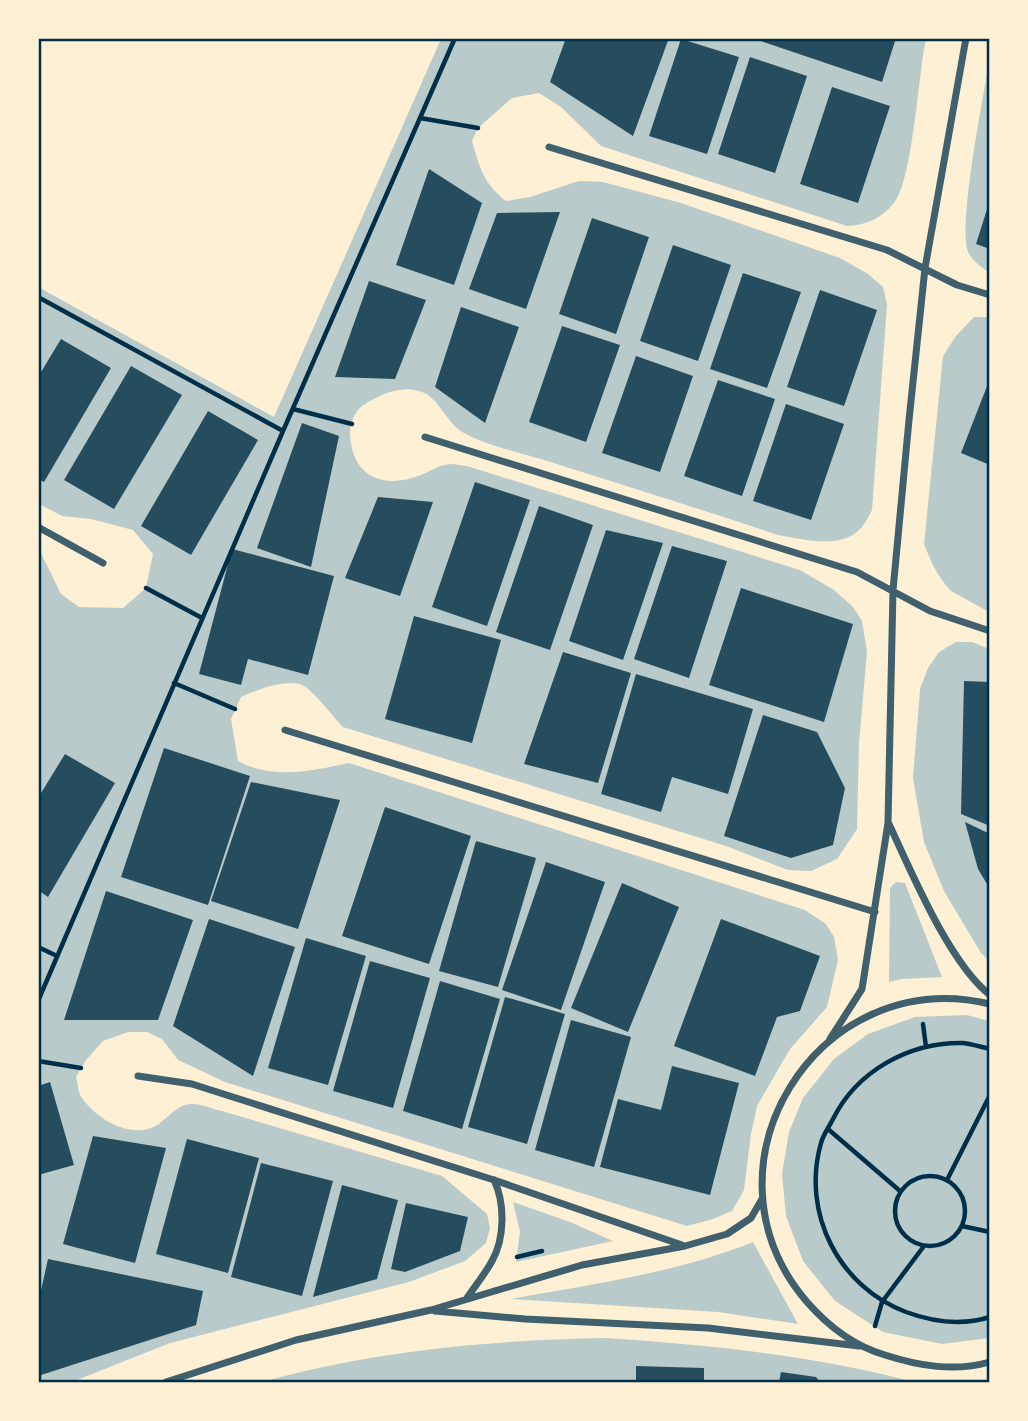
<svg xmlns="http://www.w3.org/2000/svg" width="1028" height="1421" font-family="Lora,serif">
	<rect width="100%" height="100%" fill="#fdf0d5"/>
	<path fill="#b9caca" d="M441 39H926C918 75 913 179 894 203 881 219 866 225 847 226L601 146 561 107 539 93 512 98 478 128 472 141C480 168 483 183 506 201L530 197 579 181 603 182 681 203 840 258 868 274 883 287 887 305 872 510C869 516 865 524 860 529 840 550 803 539 778 535 706 511 633 488 560 465 531 455 489 447 464 433 447 424 439 398 422 392 401 384 379 395 362 406 354 412 350 424 350 434 352 477 383 490 421 475 431 471 439 465 451 464 456 464 462 466 467 466L800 570 834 590 853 607 862 621 867 652 859 743 857 829 837 859 811 871 788 870 726 846 343 727C333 717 312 688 300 684 282 680 257 690 241 697L231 719 238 761C273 780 311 771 349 763L805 910 826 924 834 937 838 960 827 1007 790 1049 757 1106 751 1134 744 1190 732 1211 713 1219 687 1226 225 1082 178 1060 162 1039 147 1032H128L103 1041 86 1060 76 1077C78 1083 78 1093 82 1098 96 1118 124 1135 148 1129 165 1125 172 1106 190 1104 200 1103 212 1109 222 1111L442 1176 487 1214 490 1228 486 1243 465 1261 409 1282 170 1343 72 1382H39V549L61 594 79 607 123 608 146 588 153 554 133 530 91 519 62 516 39 504 38 287 274 417Z
		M989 63V272C983 269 973 261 969 254 956 232 984 94 989 63Z
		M974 317H989V612L951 591C937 576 931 562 924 544L943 356 956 336Z
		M956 642H972L989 649V961L981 953 944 891 924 842 913 778 920 689 928 668 939 652Z
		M896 882 905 883 942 977 902 979 889 982 890 888Z
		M967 1015 989 1021V1338L942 1344 883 1332 835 1301 803 1261 786 1216 782 1174 789 1132 803 1098 834 1059 868 1034 915 1017Z
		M513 1202 570 1222 613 1241 516 1262 520 1232Z
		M753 1242 798 1324 718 1312 511 1299C592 1284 677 1273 753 1242Z
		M605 1338C710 1345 813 1355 914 1382H262C372 1351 491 1340 605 1338Z"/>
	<path fill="#264d5e" d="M566 38H669L633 136 550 82Z
		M752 38H896L882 82Z
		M681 39 739 57 707 154 649 136Z
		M750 57 807 76 775 173 718 154Z
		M832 87 890 106 858 203 800 184Z
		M429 169 482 203 454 285 396 265Z
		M989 203 990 204V249L976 244Z
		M560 212 526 309 469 289 497 213Z
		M592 218 649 237 616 334 559 314Z
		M673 245 731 265 698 361 640 341Z
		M743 273 801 292 767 388 710 369Z
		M369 281 426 300 395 379 335 377Z
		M820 290 877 310 844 406 787 387Z
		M461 307 519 327 485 423 435 387Z
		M562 326 620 345 586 442 529 422Z
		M61 339 111 368 44 482 38 479V377Z
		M636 356 693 376 660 472 602 453Z
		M131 366 182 395 114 509 64 480Z
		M718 380 775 399 742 496 684 476Z
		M989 381H990V465L961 453Z
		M786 404 844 424 811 520 753 501Z
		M208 411 258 440 191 555 141 526Z
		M302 423 339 436 311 567 257 548Z
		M475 482 530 500 487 626 432 607Z
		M378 497 433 502 400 596 345 578Z
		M539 506 593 525 550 650 496 632Z
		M606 530 663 543 623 660 569 641Z
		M672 546 727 561 689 678 634 659Z
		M232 549 334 576 308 675 248 659 241 685 199 674Z
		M741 588 853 624 824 722 709 685Z
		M414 616 501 640 472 743 385 719Z
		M563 652 631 673 598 783 524 764Z
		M636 674 753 709 728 794 672 777 661 812 601 794Z
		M964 681 990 682V826L961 814Z
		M763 715 817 732 845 788 833 845 791 858 724 836Z
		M164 748 250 776 208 905 121 877Z
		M65 754 115 783 48 897 38 890V798Z
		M251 782 340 800 298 929 211 901Z
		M385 807 471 836 429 964 342 936Z
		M965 822 990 834V889L978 869Z
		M476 841 536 858 498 987 439 971Z
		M546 862 605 882 561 1010 502 990Z
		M622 883 679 907 628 1032 571 1008Z
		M106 891 193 920 158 1020H64Z
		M209 919 295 947 253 1076 173 1026Z
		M721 919 820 956 800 1011 777 1017 755 1076 674 1046Z
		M306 938 366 956 328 1085 268 1068Z
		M370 961 430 978 393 1108 333 1091Z
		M440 981 500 999 462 1129 403 1111Z
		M505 997 565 1014 527 1144 468 1127Z
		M571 1020 631 1037 594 1167 535 1150Z
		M672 1066 739 1083 710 1195 600 1167 618 1099 661 1110Z
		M50 1082 74 1165 38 1175V1086Z
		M93 1136 166 1148 135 1263 63 1244Z
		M187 1139 259 1158 228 1273 156 1254Z
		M261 1163 333 1181 302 1296 231 1277Z
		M342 1185 398 1200 377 1279 313 1297Z
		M406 1203 468 1217 460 1251 405 1272 391 1269Z
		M48 1259 203 1291 196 1325 38 1376V1304Z
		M636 1366 704 1368V1382H636Z
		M781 1372 816 1377 820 1382H779Z"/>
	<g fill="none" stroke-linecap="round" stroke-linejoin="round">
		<path stroke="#003049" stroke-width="4.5" d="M420 118 478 128
			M38 297 283 431 455 38
			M293 409 352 424
			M146 588 202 618
			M174 683 235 709
			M38 947 57 956
			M38 1001 283 431
			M923 1024 926 1047
			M990 1049C981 1047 972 1044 963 1043 909 1042 857 1071 833 1119 829 1127 823 1135 821 1143 801 1213 839 1287 906 1312 933 1322 962 1326 990 1317
			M38 1061 81 1068
			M828 1129 900 1191
			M895 1211a35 35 0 1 1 70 0a35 35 0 1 1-70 0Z
			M947 1180 990 1095
			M962 1226 990 1232
			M517 1257 542 1251
			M875 1326 882 1302 924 1246"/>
		<path stroke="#3f606c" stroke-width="7" d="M549 147 887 250 957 285 990 295
			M425 437 857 572 930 611 990 631
			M38 527 103 563
			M285 730 875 912
			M889 824C911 871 949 963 990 995
			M990 1004C817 963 691 1167 807 1302 828 1326 854 1346 885 1355 919 1366 954 1372 990 1362
			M830 1039 862 989 888 823 893 590 909 420 925 268 966 38
			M138 1076 192 1084 494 1180 682 1245
			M467 1298C475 1286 485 1274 492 1261 505 1238 505 1203 494 1180
			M435 1311 525 1319 708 1328 859 1346
			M166 1382 296 1340 431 1310 582 1265 685 1246 727 1234 751 1218 762 1199"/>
	</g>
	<rect width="1028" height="1421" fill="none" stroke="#fdf0d5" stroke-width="80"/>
	<rect x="40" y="40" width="948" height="1341" fill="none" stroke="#003049" stroke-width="2.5"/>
</svg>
